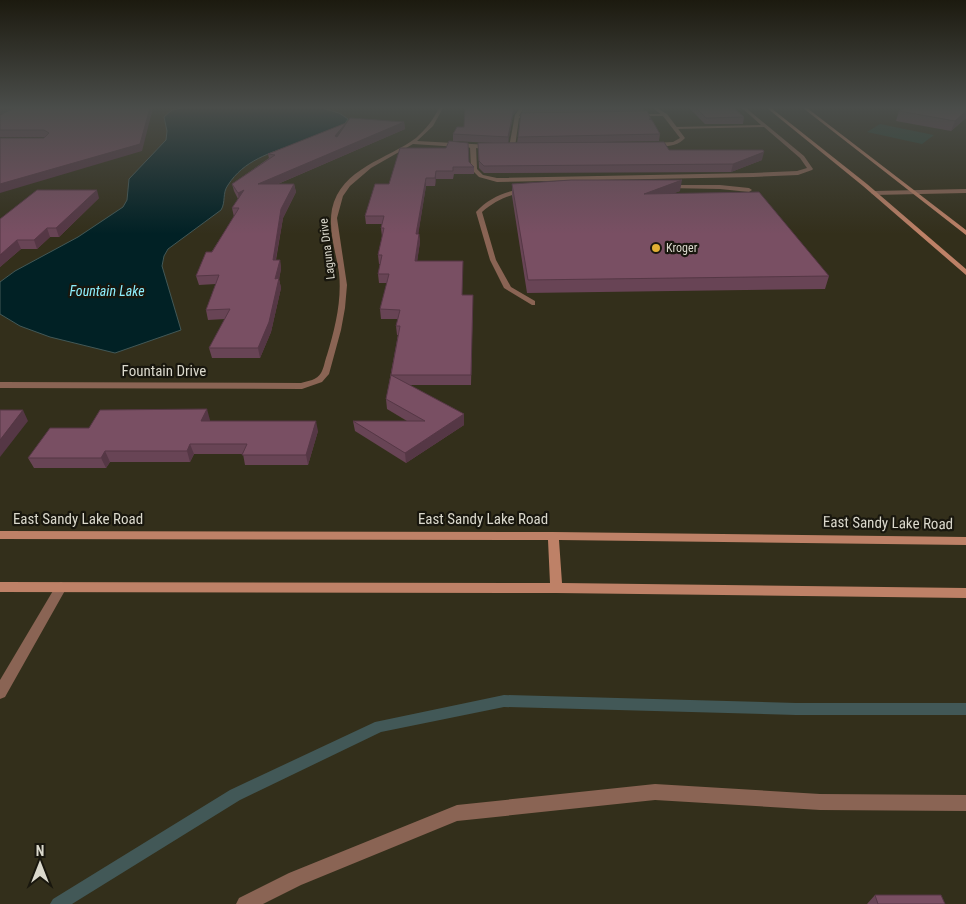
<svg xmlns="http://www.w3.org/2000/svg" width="966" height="904" font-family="'Roboto Condensed',sans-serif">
	<rect width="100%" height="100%" fill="#332f1b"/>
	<path fill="#284536" d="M880 124 934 135 922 144 867 132Z"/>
	<path fill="#012125" stroke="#425857" d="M182 108H322L339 113 348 119 344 125C328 131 312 138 296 144 270 153 244 160 228 185 222 193 226 202 221 210L168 249 164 256 162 266 181 330 115 353 50 337 20 326 0 314V282L15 271 78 237 123 207 127 200 129 179 166 140 167 131 164 117 172 110Z"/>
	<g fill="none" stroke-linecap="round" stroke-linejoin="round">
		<path fill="#425857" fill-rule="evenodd" d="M504 695 796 703H966V715H796L504 707 381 732 240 800 72 904H50L53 899 230 790 375 722Z"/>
		<path fill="#8a6454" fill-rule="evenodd" d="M520 108H524L519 116 536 117 519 118 515 147 512 149 509 147 515 115Z
			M742 108H746L804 156 813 169 812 170 798 175 753 177 497 182 479 177 471 169 470 147 473 145 476 147 477 169 483 175 497 178 753 173 797 171 807 168 800 158 764 127 675 129 673 128 675 127 761 125Z
			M634 114H665L667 115 665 116H636Z
			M669 185H720L749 188 752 190 749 192 720 189 667 188 666 187Z
			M524 189 527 191 526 192C508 195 496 200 482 212L496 260 511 287 535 301V305H532L504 288 490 260 476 212C489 198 505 191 524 189Z
			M61 582 65 584 67 587 5 697 0 699V680L57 584Z
			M655 784 820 794 966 795V811L820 810 655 800 457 821 301 885 263 904H236L239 898 289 873 457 805Z"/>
		<path fill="#8a6454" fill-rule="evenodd" d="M439 108H443L433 126 417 141 490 145 493 147 490 149 413 144 371 168 350 186 343 196 337 218 347 285 345 308 341 330 329 374 322 382 302 389 0 388V382L301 383C308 381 317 380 321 373 324 368 325 360 327 355 335 329 342 300 339 273 336 252 328 231 332 209 341 168 388 159 416 138 426 129 433 120 439 108Z
			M653 108H657L667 114 685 138C677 147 664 147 652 146L654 143 673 142 680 138 663 116Z
			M966 189V193L874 195 871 193 874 191Z"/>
		<path fill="#be8167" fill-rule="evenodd" d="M767 108H771L867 184 966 269V275L863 186Z
			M803 108H807L966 230V235Z
			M0 531 553 532 966 537V545L559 540 562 583 966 588V598L556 593 0 592V582L550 583 548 540 0 539Z"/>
	</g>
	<path fill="#684455" d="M0 108 142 151 44 138 45 137H0Z
		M465 108H519L513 115 508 143H517L522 113 523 108H643V111L651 119 660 134 659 141 602 142 669 150 762 160 731 172 484 173 479 168 478 143H493L453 141V134L464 127Z
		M689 108H734L744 117 743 124H705Z
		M966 108V118L951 131 896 121 899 111Z
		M404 122 405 129 278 184H294L296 192 283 218 276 260H280L281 269 279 279 281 288 271 332 260 358H212L209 348 225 319 208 320 206 310 216 284 199 285 196 276 234 217 232 208 238 199 234 191 232 184 269 158 268 154Z
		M469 162 474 167V174H454L453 179H436L435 186H426L418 234H419L420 242 417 261 463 295H473L471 385H409L464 414V425L406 463 355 431 353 421H407L387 409 386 399 398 335H397L396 326 398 319H381L380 309 387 283H379L378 274 380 264H379L378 255 382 237 381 228 382 224H366L365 216 389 184Z
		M512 184 680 191 674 193 829 276 825 289 527 293 512 196Z
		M99 198 59 237H50L37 249H21L0 267V219Z
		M210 420 209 421 318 431 308 465H245L243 454H194L190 462H110L106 468H34L28 458 89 428Z
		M875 895 945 904H867Z"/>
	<path fill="#553745" d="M2 108H17L0 117V109Z
		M150 108H153L142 151 0 193V184Z
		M514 108H519L513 115 508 144V137Z
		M966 111V118L951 131 955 121Z
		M404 122 405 129 259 192 258 184Z
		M346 123 336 143 335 136Z
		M764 152 762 160 731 172 733 164Z
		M436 171V179L435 186V178Z
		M426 178V186L417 242 416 234Z
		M682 180 680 191 642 206 644 194Z
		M294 184 296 192 283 218 274 269 273 260 281 209Z
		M97 190 99 198 59 237 56 228Z
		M244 190 239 201 238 193Z
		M47 228 50 237 37 249 34 240Z
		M419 234 420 242 416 270 415 261Z
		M17 240 21 249 0 267V255Z
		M280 260 281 269 279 279 281 288 271 332 260 358 258 348Z
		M207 409 210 420 204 431 201 421Z
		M23 410 28 421 0 457V440Z
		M464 414V425L406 463 405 453Z
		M316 421 318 431 308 465 306 455Z
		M190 444 194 454 190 462 187 451Z
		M105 451 110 462 106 468 101 458Z"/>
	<path fill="#794f63" stroke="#553745" d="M14 108H150L140 144 0 184V138H44L49 133 44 130H0V115Z
		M465 108H514L508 137 453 134 457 127H464Z
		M696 108H734L744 117 706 118Z
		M904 108H966V111L955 121 899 111Z
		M647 111 651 119H649L652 120 660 134 518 137 521 113Z
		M350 118 404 122 258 184H294L281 209 273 260H280L275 279 279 278 269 322 258 348H209L230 309 206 310 219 275 196 276 206 252H212L239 208H232L244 190 238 193 232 184 275 155 268 154 346 123 335 136 337 137Z
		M449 141 468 143 469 162 474 167H453V171H436L435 178H426L416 234H419L415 261H463L462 295H473L471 375H391L400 326H396L400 310 380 309 389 274H378L382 255H378L384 228H381L384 216H365L375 184H389L400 148H446Z
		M664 142 669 150H763L764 152 733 164 484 166 479 161 478 143Z
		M571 180H682L644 194 759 192 829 276 528 280 512 184Z
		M37 190H97L56 228H47L34 240H17L0 255V219Z
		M391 375 464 414 405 453 353 421H425L386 399Z
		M207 409 201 421H316L306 455H242L247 444H190L187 451H105L101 458H28L50 428H89L100 410Z
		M0 410H23L0 440Z
		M875 895H941L945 904H878Z"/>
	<linearGradient id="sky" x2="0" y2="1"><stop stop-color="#1c1a0f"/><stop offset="0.46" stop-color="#4a4d4a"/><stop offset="1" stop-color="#4a4d4a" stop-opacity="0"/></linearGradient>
	<rect width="966" height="234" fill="url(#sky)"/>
	<circle fill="#e2af34" stroke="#19170e" stroke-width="2" cx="656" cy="248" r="5"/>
	<g text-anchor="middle" stroke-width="4.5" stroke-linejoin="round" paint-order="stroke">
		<g font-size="12" fill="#dbd9cd" stroke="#19170e" text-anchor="start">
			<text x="666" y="252">Kroger</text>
		</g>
		<g font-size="12" fill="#dbd9cd" stroke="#19170e">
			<text transform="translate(327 249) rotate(-97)" y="4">Laguna Drive</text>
		</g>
		<g font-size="14" font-style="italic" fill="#8deefc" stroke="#19170e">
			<text x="107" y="296">Fountain Lake</text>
		</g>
		<g font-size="15" fill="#dbd9cd" stroke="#19170e">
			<text x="164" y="376">Fountain Drive</text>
			<text x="78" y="524">East Sandy Lake Road</text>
			<text x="483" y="524">East Sandy Lake Road</text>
			<text transform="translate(888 523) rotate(1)" y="5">East Sandy Lake Road</text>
		</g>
	</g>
	<g transform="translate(40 864)" stroke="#19170e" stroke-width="4" paint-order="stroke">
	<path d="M0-4L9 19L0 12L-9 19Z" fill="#dbd9cd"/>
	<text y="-8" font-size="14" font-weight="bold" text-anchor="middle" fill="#dbd9cd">N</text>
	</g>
</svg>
